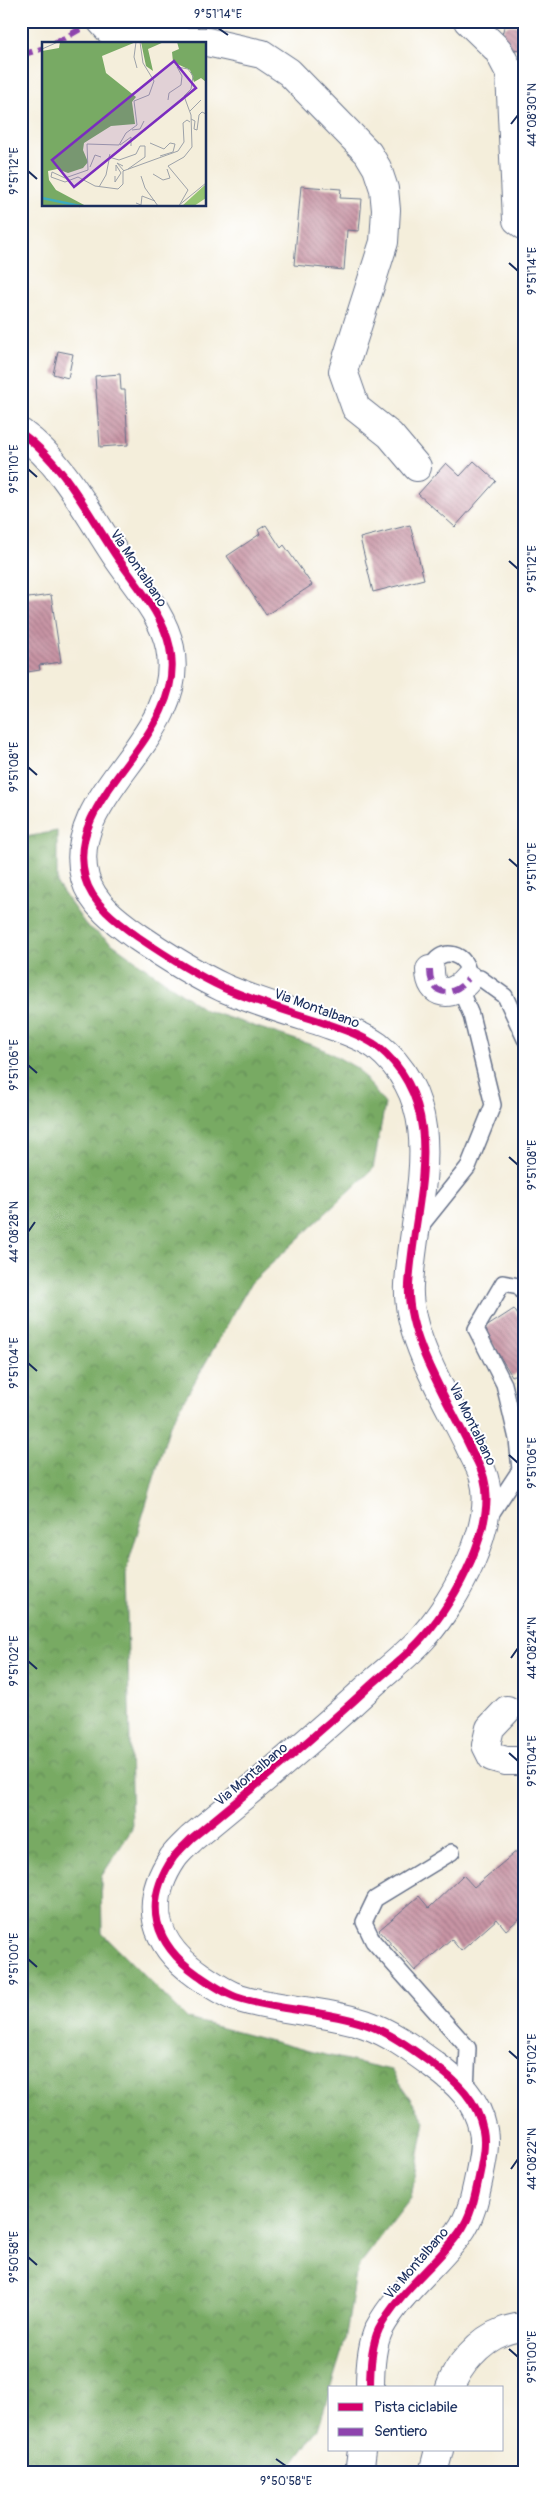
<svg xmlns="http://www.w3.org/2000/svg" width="546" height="2494" font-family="Pangolin,sans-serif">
	<defs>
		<pattern id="forest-crowns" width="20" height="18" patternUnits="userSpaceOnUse" patternTransform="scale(1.25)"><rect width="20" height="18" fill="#78aa64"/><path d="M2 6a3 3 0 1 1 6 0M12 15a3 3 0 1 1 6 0" fill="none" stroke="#628b56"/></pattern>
		<pattern id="building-back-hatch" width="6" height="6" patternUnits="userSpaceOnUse" patternTransform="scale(1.25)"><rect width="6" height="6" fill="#c894a4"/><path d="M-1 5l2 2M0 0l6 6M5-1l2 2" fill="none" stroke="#a27989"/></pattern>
	</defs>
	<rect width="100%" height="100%" fill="#fff"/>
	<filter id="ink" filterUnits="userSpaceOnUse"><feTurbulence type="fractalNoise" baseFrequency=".02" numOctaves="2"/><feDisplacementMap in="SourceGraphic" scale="10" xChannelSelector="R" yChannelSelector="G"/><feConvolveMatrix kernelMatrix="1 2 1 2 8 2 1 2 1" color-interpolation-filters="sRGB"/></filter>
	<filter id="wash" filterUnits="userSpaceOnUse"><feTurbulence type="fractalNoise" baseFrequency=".0096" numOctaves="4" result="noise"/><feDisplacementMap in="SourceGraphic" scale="20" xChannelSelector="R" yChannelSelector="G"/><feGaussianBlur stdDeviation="1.12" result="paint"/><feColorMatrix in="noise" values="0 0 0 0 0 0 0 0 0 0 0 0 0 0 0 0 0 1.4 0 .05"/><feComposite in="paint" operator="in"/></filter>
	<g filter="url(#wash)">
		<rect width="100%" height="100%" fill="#f4eedb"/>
		<path fill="url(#forest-crowns)" stroke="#4a6c61" d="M57 831V884L86 925 205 1010 321 1048 357 1068 385 1104 373 1169 251 1283 170 1425 126 1571 132 1829 101 1877 102 1933 188 2019 313 2052 391 2070 425 2121 411 2198 357 2268 345 2341 318 2429 286 2473H21V838Z"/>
		<g id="blocks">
			<path fill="url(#building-back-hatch)" d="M509 25 525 26V124L521 50 505 48 500 42 504 27Z
				M301 186 341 189 340 198 362 199 359 231 347 230 344 270 294 265Z
				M58 351 73 354 68 378 53 374Z
				M120 374 121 390H125L128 445 100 447 95 376Z
				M474 461 496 481 455 527 418 494 446 463 460 476Z
				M266 525 281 548 284 545 312 585 266 615 227 556 260 534 258 530Z
				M410 525 424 579 373 592 360 538Z
				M51 595 61 662 39 665 40 670 21 673V599Z
				M514 1309 525 1326V1369L512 1376 483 1329Z
				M518 1850 525 1857V1914L506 1930 497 1919 461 1951 451 1939 415 1971 379 1930 419 1896 429 1908 463 1875 474 1887Z"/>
		</g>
	</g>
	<g filter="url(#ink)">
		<use href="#blocks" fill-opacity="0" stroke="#67728a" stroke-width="1"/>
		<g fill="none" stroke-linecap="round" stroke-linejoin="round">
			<g stroke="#67728a" stroke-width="18">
				<path id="service" d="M430 970C438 944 471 952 468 979L480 978 505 996 525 1039
					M419 1228 468 1167 493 1105 471 1015 460 989
					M489 1517 520 1470 517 1439 504 1384 476 1329 503 1283 519 1286 525 1295
					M452 1852 375 1899 364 1922 373 1941 468 2048 466 2090"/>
			</g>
			<g stroke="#67728a" stroke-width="30">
				<path id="minor" d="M101 21 110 31 129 41 207 42 262 54 289 72 368 153 377 168 384 189 386 210 384 242 343 371 356 408 390 435 417 467
					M468 21 498 50 510 73 517 220 525 226
					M430 970C430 997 453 998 468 979
					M507 1710 490 1728 486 1745 492 1757 506 1761H525"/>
			</g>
			<g stroke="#67728a" stroke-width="30">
				<path id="tertiary" d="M21 433C63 463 87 512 115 554 134 583 163 613 170 648 188 739 62 794 85 878 92 904 117 922 138 937 166 956 194 974 224 988 254 1001 287 1011 319 1021 338 1028 360 1034 377 1046 454 1108 413 1204 409 1285 406 1336 447 1399 469 1445 474 1456 481 1467 484 1478 497 1524 456 1600 425 1635 410 1653 390 1668 372 1684 314 1738 253 1788 192 1838 186 1844 178 1851 173 1858 142 1904 154 1944 198 1975 210 1983 225 1994 239 1998 280 2011 324 2010 365 2024 391 2033 412 2049 434 2065 458 2082 477 2100 483 2130 486 2145 482 2162 479 2177 475 2197 471 2217 459 2233 434 2267 399 2291 379 2329 371 2346 370 2369 370 2388
					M450 2388C457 2366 480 2340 502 2332 509 2329 517 2328 525 2326
					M359 2473 362 2450
					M433 2473 439 2450"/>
			</g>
			<use href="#service" stroke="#fff" stroke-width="15"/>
			<use href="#minor" stroke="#fff" stroke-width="28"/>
			<use href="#tertiary" stroke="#fff" stroke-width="28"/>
			<path stroke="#8e44ad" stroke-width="6" stroke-dasharray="12 6" stroke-linecap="butt" d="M54 44 94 21
				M21 55 44 48
				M430 970C430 997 453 998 468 979"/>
			<g stroke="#fff" stroke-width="11">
				<path id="cycleway" d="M21 433C63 463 87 512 115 554 134 583 163 613 170 648 188 739 62 794 85 878 92 904 117 922 138 937 166 956 194 974 224 988 254 1001 287 1011 319 1021 338 1028 360 1034 377 1046 454 1108 413 1204 409 1285 406 1336 447 1399 469 1445 474 1456 481 1467 484 1478 497 1524 456 1600 425 1635 410 1653 390 1668 372 1684 314 1738 253 1788 192 1838 186 1844 178 1851 173 1858 142 1904 154 1944 198 1975 210 1983 225 1994 239 1998 280 2011 324 2010 365 2024 391 2033 412 2049 434 2065 458 2082 477 2100 483 2130 486 2145 482 2162 479 2177 475 2197 471 2217 459 2233 434 2267 399 2291 379 2329 371 2346 370 2369 370 2388"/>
			</g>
			<use href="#cycleway" stroke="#d6006c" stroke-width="8"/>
		</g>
	</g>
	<path fill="none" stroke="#1b2f5e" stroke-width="2" d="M218 28 228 35M511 124 518 115M28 171 37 179M509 263 518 271M28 469 37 477M509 561 518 569M28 767 37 775M509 859 518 867M28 1065 37 1073M509 1157 518 1165M28 1232 35 1222M28 1363 37 1371M509 1455 518 1463M511 1658 518 1648M28 1661 37 1669M509 1753 518 1761M28 1959 37 1967M509 2051 518 2059M511 2169 518 2159M28 2257 37 2265M509 2349 518 2357M276 2459 286 2466"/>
	<g text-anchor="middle" stroke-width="4" stroke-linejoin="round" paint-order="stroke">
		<g font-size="14" fill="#1b2f5e" stroke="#fff">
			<text transform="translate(139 568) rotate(56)" y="5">Via Montalbano</text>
			<text transform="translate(317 1008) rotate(20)" y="5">Via Montalbano</text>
			<text transform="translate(473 1424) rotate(64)" y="5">Via Montalbano</text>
			<text transform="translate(251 1774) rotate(-40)" y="5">Via Montalbano</text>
			<text transform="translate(416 2263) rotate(-49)" y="5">Via Montalbano</text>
		</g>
	</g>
	<g transform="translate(42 42)">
		<rect width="164" height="164" fill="#f4eedb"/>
		<path d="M164 142V156L152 164H140Z" fill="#95c472"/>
		<path d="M18 0H94L60 14 64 31 94 55 90 60 93 82 69 84 42 101 41 108 46 120 41 126 26 131 15 127 6 129 7 138 14 148 44 164H0V9L17 6ZM99 0H122L106 7 111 29 104 24ZM135 0H164V40L159 36 152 40 148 28 131 20 130 10 137 7Z" fill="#78aa64"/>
		<path fill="none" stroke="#3facbd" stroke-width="2.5" d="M0 156 38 164"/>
		<path fill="none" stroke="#9da2a9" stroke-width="1" d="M94 0 92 15 95 26M98 0 101 21 112 39 107 53 92 59 95 83 84 91 77 103 45 102 46 128 23 136 10 130 9 135 23 140 36 135 53 144 76 147 81 142V129L136 109 142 100 141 81 145 78 148 80M0 7 16 0M135 25 146 27 151 34 149 47 142 54 149 73 150 105 142 115 126 124 146 148 138 162M126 58 127 51 139 43 140 34 135 25M148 69 159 58M149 77 153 79 152 87 155 88 157 73 160 70 164 72M90 88 98 87 102 79M108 101 122 107 128 101 133 102 131 110 118 114M78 103 89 95V104M68 112 67 115 77 118 94 112 98 104H103V115L86 127M81 124 75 121 82 129M48 125 53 113 59 115M74 129V123L79 131M111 132 121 138 128 136 125 127M73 134V140L79 131M99 134 103 146 116 164M57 145 64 133 67 118M94 161 99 163 100 154 113 159M136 164 164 141"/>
		<path fill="#7b2cbf" fill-opacity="0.15" stroke="#7b2cbf" stroke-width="2.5" d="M132 19 154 46 32 145 10 118Z"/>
		<rect width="164" height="164" fill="none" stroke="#1b2f5e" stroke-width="2.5"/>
	</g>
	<rect width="546" height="2494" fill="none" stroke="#fff" stroke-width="55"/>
	<rect x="328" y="2386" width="175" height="65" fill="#ffffff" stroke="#a4acbf"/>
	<rect x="338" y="2403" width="25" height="8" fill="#d6006c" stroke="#a4acbf"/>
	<text x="374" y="2412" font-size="15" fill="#1b2f5e">Pista ciclabile</text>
	<rect x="338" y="2428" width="25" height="8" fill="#8e44ad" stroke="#a4acbf"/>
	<text x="374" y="2436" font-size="15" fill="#1b2f5e">Sentiero</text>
	<rect x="28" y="28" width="490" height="2438" fill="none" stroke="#1b2f5e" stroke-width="2"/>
	<g font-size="12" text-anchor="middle" fill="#1b2f5e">
		<text x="218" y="18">9°51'14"E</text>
		<text transform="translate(532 115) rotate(-90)" y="4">44°08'30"N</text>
		<text transform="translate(14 171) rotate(-90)" y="4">9°51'12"E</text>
		<text transform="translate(532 271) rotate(-90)" y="4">9°51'14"E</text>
		<text transform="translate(14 469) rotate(-90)" y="4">9°51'10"E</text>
		<text transform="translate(532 569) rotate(-90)" y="4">9°51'12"E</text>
		<text transform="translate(14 767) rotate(-90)" y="4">9°51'08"E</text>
		<text transform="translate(532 867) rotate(-90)" y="4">9°51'10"E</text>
		<text transform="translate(14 1065) rotate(-90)" y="4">9°51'06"E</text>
		<text transform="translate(532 1165) rotate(-90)" y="4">9°51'08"E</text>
		<text transform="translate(14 1232) rotate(-90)" y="4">44°08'28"N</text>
		<text transform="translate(14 1363) rotate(-90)" y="4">9°51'04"E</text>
		<text transform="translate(532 1463) rotate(-90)" y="4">9°51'06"E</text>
		<text transform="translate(532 1648) rotate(-90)" y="4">44°08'24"N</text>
		<text transform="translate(14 1661) rotate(-90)" y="4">9°51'02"E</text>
		<text transform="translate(532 1761) rotate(-90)" y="4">9°51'04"E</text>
		<text transform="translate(14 1959) rotate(-90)" y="4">9°51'00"E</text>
		<text transform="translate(532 2059) rotate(-90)" y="4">9°51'02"E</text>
		<text transform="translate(532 2159) rotate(-90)" y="4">44°08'22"N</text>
		<text transform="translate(14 2257) rotate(-90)" y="4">9°50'58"E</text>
		<text transform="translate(532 2357) rotate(-90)" y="4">9°51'00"E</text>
		<text x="286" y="2485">9°50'58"E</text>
	</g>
</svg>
